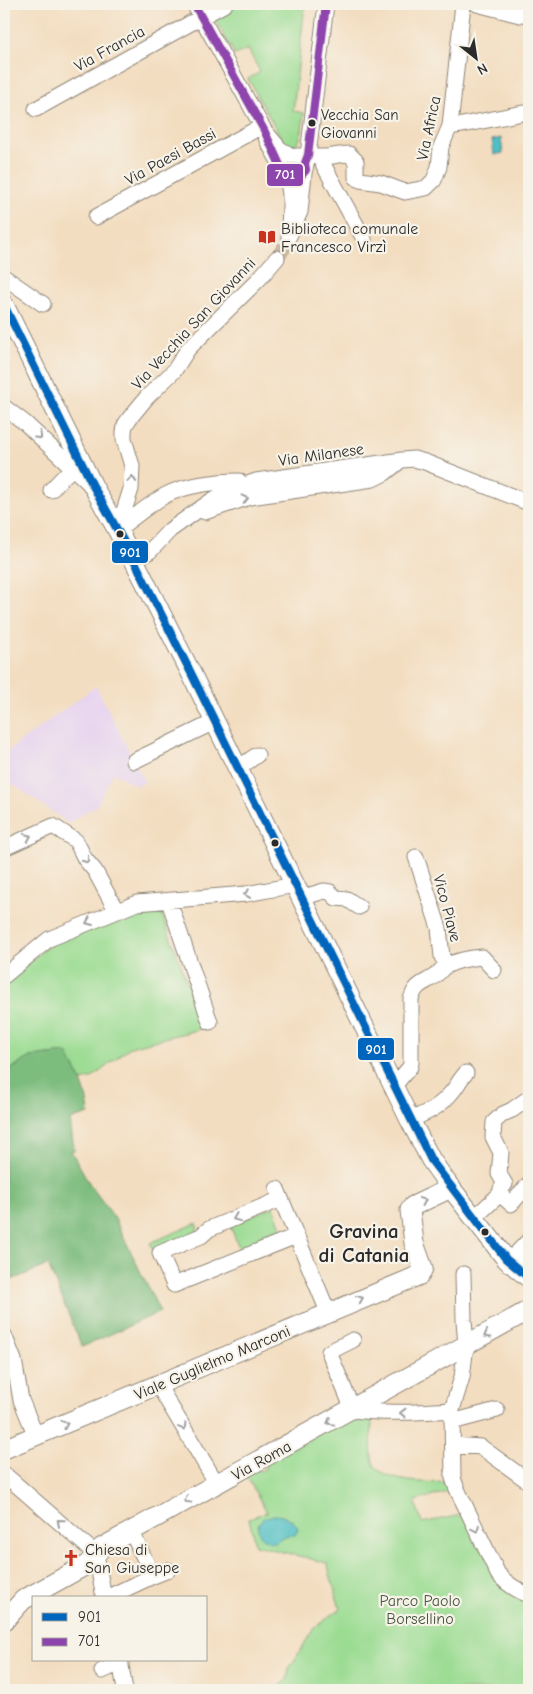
<svg xmlns="http://www.w3.org/2000/svg" width="533" height="1694" font-family="'Comic Neue',sans-serif">
	<rect width="100%" height="100%" fill="#f7f3e8"/>
	<filter id="ink" filterUnits="userSpaceOnUse"><feTurbulence type="fractalNoise" baseFrequency=".02" numOctaves="2"/><feDisplacementMap in="SourceGraphic" scale="10" xChannelSelector="R" yChannelSelector="G"/><feConvolveMatrix kernelMatrix="1 2 1 2 8 2 1 2 1" color-interpolation-filters="sRGB"/></filter>
	<filter id="wash" filterUnits="userSpaceOnUse"><feTurbulence type="fractalNoise" baseFrequency=".0096" numOctaves="4" result="noise"/><feDisplacementMap in="SourceGraphic" scale="20" xChannelSelector="R" yChannelSelector="G"/><feGaussianBlur stdDeviation="1.12" result="paint"/><feColorMatrix in="noise" values="0 0 0 0 0 0 0 0 0 0 0 0 0 0 0 0 0 1.4 0 .05"/><feComposite in="paint" operator="in"/></filter>
	<g filter="url(#wash)">
		<rect width="100%" height="100%" fill="#f3ddc0"/>
		<path fill="#e6d2f0" d="M96 686 145 782 136 786 115 773 112 775 96 806 68 823 4 778V754Z"/>
		<path fill="#9bdc93" stroke="#63845f" d="M240 4H305L293 111 304 113C302 125 304 145 289 147L284 143 248 79 260 72 248 49 235 55 214 18Z
			M159 906 204 1028 130 1047 92 1078 82 1081 66 1053 31 1057 4 1073V982L52 943 135 908Z
			M273 1207 283 1231 240 1250 230 1225Z
			M197 1223V1232L154 1251 150 1243Z
			M348 1417 372 1419C372 1429 370 1453 373 1462 381 1484 429 1483 448 1482L451 1491 415 1501 422 1523 466 1514 475 1535 473 1539 475 1544 480 1545 529 1599V1690H276L287 1680 289 1669 314 1628 340 1609 327 1563 255 1545 249 1518 267 1512 245 1474 254 1469 259 1471 265 1469 266 1462Z"/>
		<path fill="#7cbc7d" stroke="#547454" d="M67 1053C78 1074 87 1089 89 1114L70 1120 74 1150 71 1151 91 1186 114 1217 160 1312 82 1347 48 1265 4 1283V1073L31 1057Z"/>
		<path fill="#50bfc5" stroke="#3e7578" d="M501 138 503 153 494 155 492 140Z
			M274 1515C284 1515 296 1519 298 1530L295 1535C292 1535 289 1535 286 1536 275 1539 277 1547 262 1538 253 1524 260 1518 274 1515Z"/>
	</g>
	<g filter="url(#ink)">
		<g fill="none" stroke-linecap="round" stroke-linejoin="round">
			<path stroke="#cbb9a2" stroke-width="15" stroke-dasharray="15 8" stroke-linecap="butt" d="M277 258 284 248 289 236"/>
			<g stroke="#8f8476" stroke-width="17">
				<path id="minor" d="M194 4 264 130 280 149 292 156
					M477 4 520 15 529 13
					M36 109 225 4
					M450 126H457L523 113
					M264 130 267 140 282 167 284 174 292 179 302 176C307 170 305 162 308 155L326 4
					M297 156C306 155 314 157 323 157 331 157 340 154 349 154L356 161V177L360 180 381 183 405 192 426 188 434 180 439 167 441 147 450 126 463 4
					M325 157 323 164 364 239
					M286 176C292 192 290 208 289 225
					M96 217 262 126
					M289 236 300 212 304 174
					M4 277 43 304
					M4 407 25 423 90 484
					M51 490 72 468
					M205 512 250 497 373 479 385 473 400 461
					M111 516H119L124 511 131 489 132 466 124 439V432L125 425 129 419 147 397 174 371 188 349 259 279 277 258
					M118 529C134 518 149 504 166 495 185 485 218 481 239 481
					M134 560 150 551 170 530 211 501 232 489 256 481 402 460 414 459 425 462 529 503
					M134 761 214 722
					M237 769 257 755
					M4 848 53 826 76 841 85 859 95 871 116 910
					M416 857 439 928 442 957 448 965
					M301 898 324 891 330 892 336 898 347 899 359 907
					M169 901 210 1022
					M4 976 49 939 137 903 246 894 295 885
					M393 1087 410 1067 411 1063V999C416 985 420 985 432 978 437 975 440 971 444 967 454 961 471 958 482 957L494 970
					M410 1120C426 1113 440 1107 451 1093 457 1087 459 1080 466 1073
					M277 1189 328 1312
					M500 1194 511 1204 529 1184
					M281 1199 209 1229 201 1236 160 1253 174 1285 296 1236
					M474 1218 500 1194 501 1189 505 1184 499 1174 501 1153 493 1137 494 1122 503 1114 512 1110 529 1098
					M463 1274 464 1320 466 1346 462 1377 452 1410 453 1478 457 1489 498 1574C506 1583 518 1591 529 1595
					M4 1335 14 1360 21 1400 36 1436
					M353 1340 329 1352 353 1410C387 1414 418 1412 452 1410
					M158 1385 217 1484
					M452 1422 497 1410
					M453 1445 481 1447 529 1482
					M4 1474 89 1548 97 1560 104 1598
					M153 1576 168 1570
					M106 1598 153 1576 131 1531
					M120 1660 125 1690
					M102 1671 121 1663"/>
			</g>
			<g stroke="#8f8476" stroke-width="21">
				<path id="major" d="M4 305 93 486 134 560 191 673 410 1120 431 1160 447 1183 506 1259 529 1278
					M510 1263 529 1243
					M4 1449 420 1275 423 1268 414 1243 410 1210 413 1206 451 1188
					M4 1621 23 1600 88 1564 101 1548 529 1310"/>
			</g>
			<use href="#minor" stroke="#fff" stroke-width="15"/>
			<use href="#major" stroke="#fff" stroke-width="19"/>
			<g stroke="#f7f3e8" stroke-width="11">
				<path id="bus-1" d="M4 305 93 486 134 560 191 673 431 1160 506 1259 529 1278"/>
			</g>
			<g stroke="#f7f3e8" stroke-width="11">
				<path id="bus-2" d="M194 4 264 130 284 174 292 179 299 178 306 170 305 163 308 155 326 4"/>
			</g>
			<use href="#bus-1" stroke="#0065bd" stroke-width="8"/>
			<use href="#bus-2" stroke="#8e44ad" stroke-width="8"/>
		</g>
		<defs><path id="oneway-chevron" d="M-2-3.5L2.5 0L-2 3.5" fill="none" stroke-width="1.6" stroke-linecap="round" stroke-linejoin="round" transform="scale(1.25)"/></defs>
		<g stroke="#a0a0a0">
			<use href="#oneway-chevron" transform="translate(39 436) rotate(43)"/>
			<use href="#oneway-chevron" transform="translate(132 479) rotate(-85)"/>
			<use href="#oneway-chevron" transform="translate(245 499) rotate(-14)"/>
			<use href="#oneway-chevron" transform="translate(28 837) rotate(-24)"/>
			<use href="#oneway-chevron" transform="translate(86 860) rotate(55)"/>
			<use href="#oneway-chevron" transform="translate(247 894) rotate(172)"/>
			<use href="#oneway-chevron" transform="translate(89 922) rotate(157)"/>
			<use href="#oneway-chevron" transform="translate(423 1201) rotate(-25)"/>
			<use href="#oneway-chevron" transform="translate(236 1218) rotate(158)"/>
			<use href="#oneway-chevron" transform="translate(360 1299) rotate(-22)"/>
			<use href="#oneway-chevron" transform="translate(487 1335) rotate(151)"/>
			<use href="#oneway-chevron" transform="translate(403 1413) rotate(180)"/>
			<use href="#oneway-chevron" transform="translate(330 1422) rotate(151)"/>
			<use href="#oneway-chevron" transform="translate(65 1424) rotate(-23)"/>
			<use href="#oneway-chevron" transform="translate(183 1427) rotate(59)"/>
			<use href="#oneway-chevron" transform="translate(187 1500) rotate(151)"/>
			<use href="#oneway-chevron" transform="translate(60 1522) rotate(-139)"/>
			<use href="#oneway-chevron" transform="translate(476 1529) rotate(64)"/>
		</g>
	</g>
	<defs>
		<g id="library-bare" transform="scale(1.35)"><path d="M-6-4Q-3-5.5-.7-3.5V5Q-3 3-6 4ZM6-4Q3-5.5 .7-3.5V5Q3 3 6 4Z" fill="#c8321e" stroke="#f7f3e8" stroke-width="2.5" paint-order="stroke"/></g>
		<g id="church-bare" transform="scale(1.35)"><path d="M-1.2-6h2.4v3.5h3.3v2.4h-3.3V6h-2.4V-.1h-3.3v-2.4h3.3Z" fill="#c8321e" stroke="#f7f3e8" stroke-width="2.5" paint-order="stroke"/></g>
	</defs>
	<g fill-rule="evenodd">
		<use href="#library-bare" x="267" y="237"/>
		<use href="#church-bare" x="71" y="1558"/>
	</g>
	<g fill="#2b2b2b" stroke="#f7f3e8" stroke-width="2">
		<circle cx="312" cy="123" r="4.5"/>
		<circle cx="120" cy="534" r="4.5"/>
		<circle cx="275" cy="843" r="4.5"/>
		<circle cx="485" cy="1232" r="4.5"/>
	</g>
	<g text-anchor="middle" stroke-width="4.5" stroke-linejoin="round" paint-order="stroke">
		<g font-size="15" fill="#2b2b2b" stroke="#f7f3e8" text-anchor="start">
			<text x="321" y="120">Vecchia San<tspan x="321" dy="18">Giovanni</tspan></text>
		</g>
		<g font-size="16" fill="#2b2b2b" stroke="#f7f3e8">
			<text transform="translate(109 48) rotate(-29)" y="6">Via Francia</text>
			<text transform="translate(428 128) rotate(-78)" y="6">Via Africa</text>
			<text transform="translate(170 156) rotate(-29)" y="6">Via Paesi Bassi</text>
			<text transform="translate(193 323) rotate(-47)" y="6">Via Vecchia San Giovanni</text>
			<text transform="translate(321 454) rotate(-8)" y="6">Via Milanese</text>
			<text transform="translate(448 908) rotate(75)" y="6">Vico Piave</text>
			<text transform="translate(212 1362) rotate(-23)" y="6">Viale Guglielmo Marconi</text>
			<text transform="translate(261 1460) rotate(-29)" y="6">Via Roma</text>
		</g>
		<g font-size="16" fill="#2b2b2b" stroke="#f7f3e8" text-anchor="start">
			<text x="281" y="234">Biblioteca comunale<tspan x="281" dy="18">Francesco Virzì</tspan></text>
			<text x="85" y="1555">Chiesa di<tspan x="85" dy="18">San Giuseppe</tspan></text>
		</g>
		<g font-size="16" fill="#475745" stroke="#f7f3e8">
			<text x="420" y="1606">Parco Paolo<tspan x="420" dy="18">Borsellino</tspan></text>
		</g>
		<g font-size="21" font-weight="bold" fill="#2b2b2b" stroke="#f7f3e8">
			<text x="364" y="1238">Gravina<tspan x="364" dy="24">di Catania</tspan></text>
		</g>
	</g>
	<g stroke="#f7f3e8" stroke-width="2">
		<rect x="266" y="163" width="38" height="24" rx="5" fill="#8e44ad"/>
		<rect x="111" y="540" width="38" height="24" rx="5" fill="#0065bd"/>
		<rect x="357" y="1037" width="38" height="24" rx="5" fill="#0065bd"/>
	</g>
	<g font-size="14" text-anchor="middle" font-weight="bold" fill="#fff">
		<text x="285" y="179">701</text>
		<text x="130" y="557">901</text>
		<text x="376" y="1054">901</text>
	</g>
	<rect width="533" height="1694" fill="none" stroke="#f7f3e8" stroke-width="20"/>
	<rect x="32" y="1596" width="175" height="65" fill="#f7f3e8" stroke="#a5a39c"/>
	<rect x="42" y="1613" width="25" height="8" fill="#0065bd" stroke="#a5a39c"/>
	<text x="78" y="1622" font-size="15" fill="#2b2b2b">901</text>
	<rect x="42" y="1638" width="25" height="8" fill="#8e44ad" stroke="#a5a39c"/>
	<text x="78" y="1646" font-size="15" fill="#2b2b2b">701</text>
	<g transform="translate(476 58) rotate(150)" stroke="#f7f3e8" stroke-width="4" paint-order="stroke">
	<path d="M0-4L9 19L0 12L-9 19Z" fill="#2b2b2b"/>
	<text y="-8" font-size="14" font-weight="bold" text-anchor="middle" fill="#2b2b2b">N</text>
	</g>
</svg>
